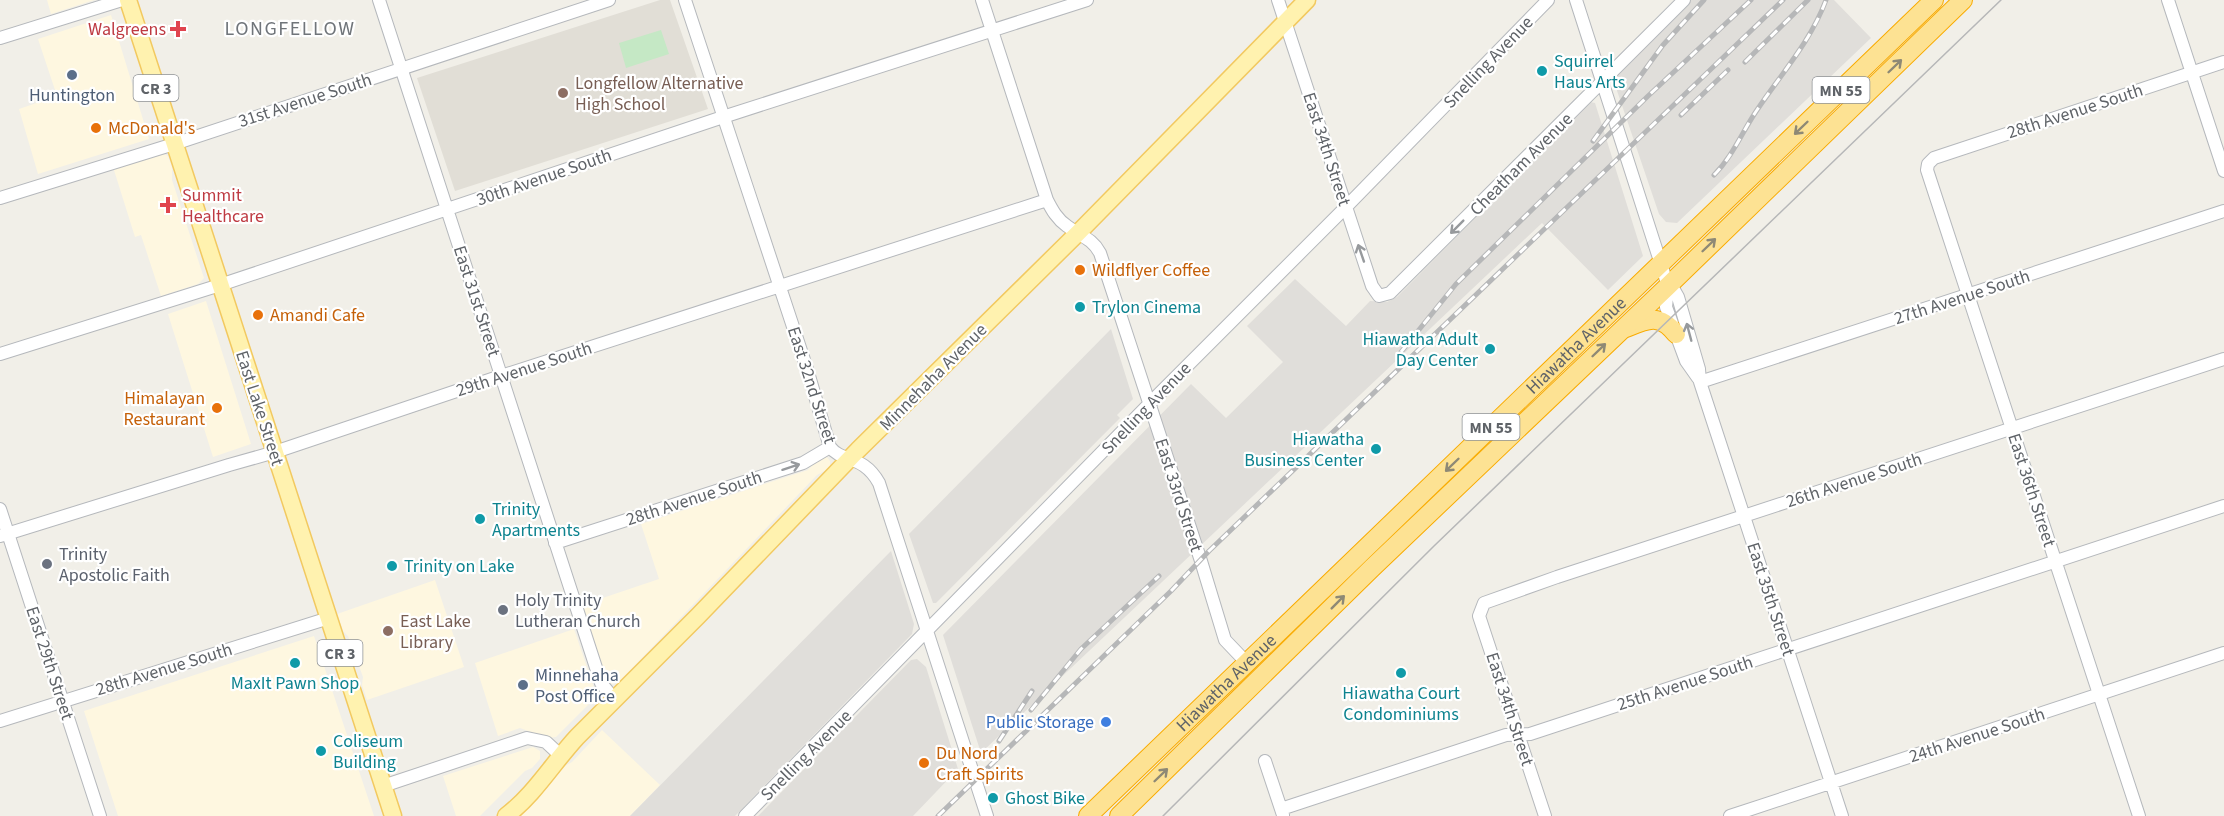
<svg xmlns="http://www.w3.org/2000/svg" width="2224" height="816" font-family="'Source Sans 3',sans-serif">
	<rect width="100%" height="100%" fill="#f1efe8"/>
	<path fill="#fef7e0" d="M47 0H94L51 14Z
		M111 15 149 139 38 174 19 109 57 96 38 39Z
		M162 153 168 156 172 168V180L204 278 198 284 161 296 141 235 135 237 113 167Z
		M206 301 251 444 213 457 168 314Z
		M826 456 830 461V466L826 470 817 475 619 682 611 684 606 679 582 605 659 579 641 524 808 470 819 458Z
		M435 580 464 667 367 700 362 685 363 677 348 636 343 631 337 614Z
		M574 629 595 691 594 699 556 737 547 738 520 728 498 736 475 663Z
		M314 636 374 816H118L84 711Z
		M602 730 660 785 630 816H520L542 794 547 782 561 768 572 762Z
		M533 747 540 751V759L532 768 525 771 480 816H456L443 776Z"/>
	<path fill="#e0deda" d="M1691 0H1834L1871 38 1677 223 1666 222 1659 214 1613 79Z
		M1590 102 1595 103 1643 256 1608 290 1542 223 981 753 943 635 1191 384 1226 418 1283 362 1247 326 1295 279 1346 326 1370 301 1387 302 1397 297Z
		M1111 329 1133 399 1117 415 1120 418 936 603H933L909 534Z
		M891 551 914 624 912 634 735 816H630Z
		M917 659 926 667 958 769 913 816H758L911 660Z"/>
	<path fill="#e1ded6" d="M660 0H670L708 109 455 191 417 78Z"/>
	<path fill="#c5e8c5" d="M661 30 669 54 626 68 619 43Z"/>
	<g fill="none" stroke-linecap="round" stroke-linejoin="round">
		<g stroke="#b5b8bc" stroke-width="14">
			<path id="minor" d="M379 0 601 683 615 700
				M685 0 807 369 830 447C842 463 863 454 879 483L987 816
				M982 0 1047 200C1052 210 1057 219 1067 226 1080 236 1092 238 1100 253L1201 561 1225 640 1246 662
				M1278 0 1372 286 1379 296 1390 293 1684 0
				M1576 0 1668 286 1666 307 1686 361 1698 378
				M2168 0 2224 171
				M0 38 122 0
				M0 198 174 144 609 0
				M1668 286 1674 290 1678 297 1699 369 1700 382 1842 816
				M0 354 220 285 723 117 1087 0
				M1700 382 2224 211
				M0 509 100 816
				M0 536 229 465 275 452 501 376 1047 200
				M555 543 803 463 830 447
				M0 721 329 618
				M1265 761 1283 815
				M383 786 527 738 546 742 560 755
				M1281 809 1506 735 1530 734 2224 506
				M745 816 1159 394 1345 208 1548 0
				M1545 816 1479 616 1484 603 1557 577 2224 359
				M1730 816 2224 653
				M2139 816 1927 170 1928 164 1934 158 2224 62"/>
		</g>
		<g stroke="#f2c960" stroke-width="19">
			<path id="major" d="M128 0 393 816
				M506 816C534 795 553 763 577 737L698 616 858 450 1079 232 1307 0"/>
		</g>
		<g stroke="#f9ab00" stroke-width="20">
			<g id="highway">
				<path d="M1626 328C1648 319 1659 313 1676 334"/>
				<path id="s1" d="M1088 816 1934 0"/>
				<path d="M1119 816 1372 568 1668 286 1963 0"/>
			</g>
		</g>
		<use href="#minor" stroke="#fff" stroke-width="12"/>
		<use href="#major" stroke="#fff2af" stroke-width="16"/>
		<use href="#highway" stroke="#fde293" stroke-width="18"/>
		<path stroke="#b6b7b8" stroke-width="1.5" d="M1163 816 1434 546 2001 0"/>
		<g stroke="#b6b7b8" stroke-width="5">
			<path id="rail" d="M1745 62 1808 0
				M1681 115 1728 70
				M1593 141 1663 45 1704 0
				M1714 175C1733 156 1742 132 1757 110 1781 74 1811 41 1826 0
				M1401 352 1456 284 1648 96 1751 0
				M1031 710 1081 649 1159 576
				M999 741 1032 691
				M938 816 1171 591 1209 551 1783 0"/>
		</g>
		<use href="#rail" stroke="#fff" stroke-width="3" stroke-dasharray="9" stroke-linecap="butt"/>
	</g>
	<defs><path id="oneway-shaft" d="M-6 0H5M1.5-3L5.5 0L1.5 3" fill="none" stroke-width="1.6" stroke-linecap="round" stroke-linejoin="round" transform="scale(1.5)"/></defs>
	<g stroke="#8e8975">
		<use href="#oneway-shaft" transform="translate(1895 66) rotate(-44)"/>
		<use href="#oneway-shaft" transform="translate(1801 128) rotate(136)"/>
		<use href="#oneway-shaft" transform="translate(1709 245) rotate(-44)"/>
		<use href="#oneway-shaft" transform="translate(1599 350) rotate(-44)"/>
		<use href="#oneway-shaft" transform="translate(1452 465) rotate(136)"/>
		<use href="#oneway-shaft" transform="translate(1338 602) rotate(-45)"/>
		<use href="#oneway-shaft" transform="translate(1161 775) rotate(-44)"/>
	</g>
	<g stroke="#979a9d">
		<use href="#oneway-shaft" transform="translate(1457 227) rotate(135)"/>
		<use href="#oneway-shaft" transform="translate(1361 253) rotate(-109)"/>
		<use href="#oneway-shaft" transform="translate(1689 332) rotate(-105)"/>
		<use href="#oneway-shaft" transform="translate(791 467) rotate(-18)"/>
	</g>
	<g fill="#e0444e" stroke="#fff" stroke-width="2">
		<path d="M175 20h6v6h6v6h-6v6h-6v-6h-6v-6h6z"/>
		<path d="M165 196h6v6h6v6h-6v6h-6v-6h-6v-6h6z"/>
	</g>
	<g fill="#0f9aa8" stroke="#fff" stroke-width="2">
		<circle cx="1542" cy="71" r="6"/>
		<circle cx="1080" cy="307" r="6"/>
		<circle cx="1490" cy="349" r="6"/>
		<circle cx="1376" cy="449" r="6"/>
		<circle cx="480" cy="519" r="6"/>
		<circle cx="392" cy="566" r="6"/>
		<circle cx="295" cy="663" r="6"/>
		<circle cx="1401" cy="673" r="6"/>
		<circle cx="321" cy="751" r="6"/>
		<circle cx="993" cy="798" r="6"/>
	</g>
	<g fill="#5c6f8a" stroke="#fff" stroke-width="2">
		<circle cx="72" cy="75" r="6"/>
		<circle cx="523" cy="685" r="6"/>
	</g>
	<g fill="#8d6e63" stroke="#fff" stroke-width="2">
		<circle cx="563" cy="93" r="6"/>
		<circle cx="388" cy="631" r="6"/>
	</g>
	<g fill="#e8710a" stroke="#fff" stroke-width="2">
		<circle cx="96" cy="128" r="6"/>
		<circle cx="1080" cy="270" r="6"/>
		<circle cx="258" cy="315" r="6"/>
		<circle cx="217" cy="408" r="6"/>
		<circle cx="924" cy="763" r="6"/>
	</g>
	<g fill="#6b7280" stroke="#fff" stroke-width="2">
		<circle cx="47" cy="564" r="6"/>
		<circle cx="503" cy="610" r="6"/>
	</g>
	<circle fill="#3f7fe0" stroke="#fff" stroke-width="2" cx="1106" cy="722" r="6"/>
	<g text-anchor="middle" stroke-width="4.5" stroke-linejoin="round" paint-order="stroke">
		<g fill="#fff" stroke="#8f9295" stroke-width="1.5">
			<rect x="133.5" y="75" width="45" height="26" rx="4.5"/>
			<rect x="1812.5" y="77" width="57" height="26" rx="4.5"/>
			<rect x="1462.5" y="414" width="57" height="26" rx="4.5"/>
			<rect x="317.5" y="640" width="45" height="26" rx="4.5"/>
		</g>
		<g font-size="16" font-weight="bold" fill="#5f6368">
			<text x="156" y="94">CR 3</text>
			<text x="1841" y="96">MN 55</text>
			<text x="1491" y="433">MN 55</text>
			<text x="340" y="659">CR 3</text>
		</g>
		<g font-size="18" fill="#be3a42" stroke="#fff" text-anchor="end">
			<text x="166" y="35">Walgreens</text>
			<text x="182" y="201" text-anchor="start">Summit<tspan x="182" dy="21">Healthcare</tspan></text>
		</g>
		<g font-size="18" fill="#0d838f" stroke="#fff" text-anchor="start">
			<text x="1554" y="67">Squirrel<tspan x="1554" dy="21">Haus Arts</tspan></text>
			<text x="1092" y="313">Trylon Cinema</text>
			<text x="1478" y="345" text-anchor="end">Hiawatha Adult<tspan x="1478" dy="21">Day Center</tspan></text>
			<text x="1364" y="445" text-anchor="end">Hiawatha<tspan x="1364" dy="21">Business Center</tspan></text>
			<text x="492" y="515">Trinity<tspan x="492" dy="21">Apartments</tspan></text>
			<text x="404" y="572">Trinity on Lake</text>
			<text x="295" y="689" text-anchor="middle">MaxIt Pawn Shop</text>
			<text x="1401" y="699" text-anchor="middle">Hiawatha Court<tspan x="1401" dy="21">Condominiums</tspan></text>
			<text x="333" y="747">Coliseum<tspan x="333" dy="21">Building</tspan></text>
			<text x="1005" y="804">Ghost Bike</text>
		</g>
		<g font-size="18" fill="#5f6368" stroke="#fff">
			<text transform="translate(1488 62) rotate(-46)" y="6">Snelling Avenue</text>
			<text transform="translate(305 100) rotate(-18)" y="6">31st Avenue South</text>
			<text transform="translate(2075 111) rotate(-18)" y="6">28th Avenue South</text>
			<text transform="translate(1327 149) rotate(72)" y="6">East 34th Street</text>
			<text transform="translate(1521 164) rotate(-45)" y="6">Cheatham Avenue</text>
			<text transform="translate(544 177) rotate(-19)" y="6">30th Avenue South</text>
			<text transform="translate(1962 297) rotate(-18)" y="6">27th Avenue South</text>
			<text transform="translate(477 301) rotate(72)" y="6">East 31st Street</text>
			<text dy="6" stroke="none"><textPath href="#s1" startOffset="678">Hiawatha Avenue</textPath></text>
			<text transform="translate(524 369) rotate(-18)" y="6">29th Avenue South</text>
			<text transform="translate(933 377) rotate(-45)" y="6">Minnehaha Avenue</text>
			<text transform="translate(812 385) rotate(72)" y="6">East 32nd Street</text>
			<text transform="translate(260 408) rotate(72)" y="6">East Lake Street</text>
			<text transform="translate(1146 408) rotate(-46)" y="6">Snelling Avenue</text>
			<text transform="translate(1854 480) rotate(-18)" y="6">26th Avenue South</text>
			<text transform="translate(2032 490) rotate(72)" y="6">East 36th Street</text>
			<text transform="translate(1179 495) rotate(72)" y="6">East 33rd Street</text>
			<text transform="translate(694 498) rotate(-18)" y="6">28th Avenue South</text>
			<text transform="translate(1771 599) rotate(72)" y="6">East 35th Street</text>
			<text transform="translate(50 663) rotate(72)" y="6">East 29th Street</text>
			<text transform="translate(164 669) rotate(-17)" y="6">28th Avenue South</text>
			<text dy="6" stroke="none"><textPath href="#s1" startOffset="192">Hiawatha Avenue</textPath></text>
			<text transform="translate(1685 683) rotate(-18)" y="6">25th Avenue South</text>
			<text transform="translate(1510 709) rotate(72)" y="6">East 34th Street</text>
			<text transform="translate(1977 735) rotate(-18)" y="6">24th Avenue South</text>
			<text transform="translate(806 755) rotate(-45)" y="6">Snelling Avenue</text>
		</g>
		<g font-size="18" fill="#785e54" stroke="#fff" text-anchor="start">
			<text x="575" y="89">Longfellow Alternative<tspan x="575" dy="21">High School</tspan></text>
			<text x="400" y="627">East Lake<tspan x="400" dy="21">Library</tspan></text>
		</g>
		<g font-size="18" fill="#4e5e75" stroke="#fff">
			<text x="72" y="101">Huntington</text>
			<text x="535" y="681" text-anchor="start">Minnehaha<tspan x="535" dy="21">Post Office</tspan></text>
		</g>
		<g font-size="18" fill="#c56008" stroke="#fff" text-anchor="start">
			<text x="108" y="134">McDonald's</text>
			<text x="1092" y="276">Wildflyer Coffee</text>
			<text x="270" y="321">Amandi Cafe</text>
			<text x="205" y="404" text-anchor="end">Himalayan<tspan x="205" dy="21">Restaurant</tspan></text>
			<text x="936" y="759">Du Nord<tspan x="936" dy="21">Craft Spirits</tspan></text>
		</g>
		<g font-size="18" fill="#5b616d" stroke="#fff" text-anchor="start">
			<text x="59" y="560">Trinity<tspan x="59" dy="21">Apostolic Faith</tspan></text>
			<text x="515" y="606">Holy Trinity<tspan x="515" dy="21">Lutheran Church</tspan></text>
		</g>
		<g font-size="18" fill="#366cbe" stroke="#fff" text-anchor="end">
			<text x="1094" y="728">Public Storage</text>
		</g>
		<g font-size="20" letter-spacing="1.5" fill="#70757a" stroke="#fff">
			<text x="290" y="35">LONGFELLOW</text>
		</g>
	</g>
</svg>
